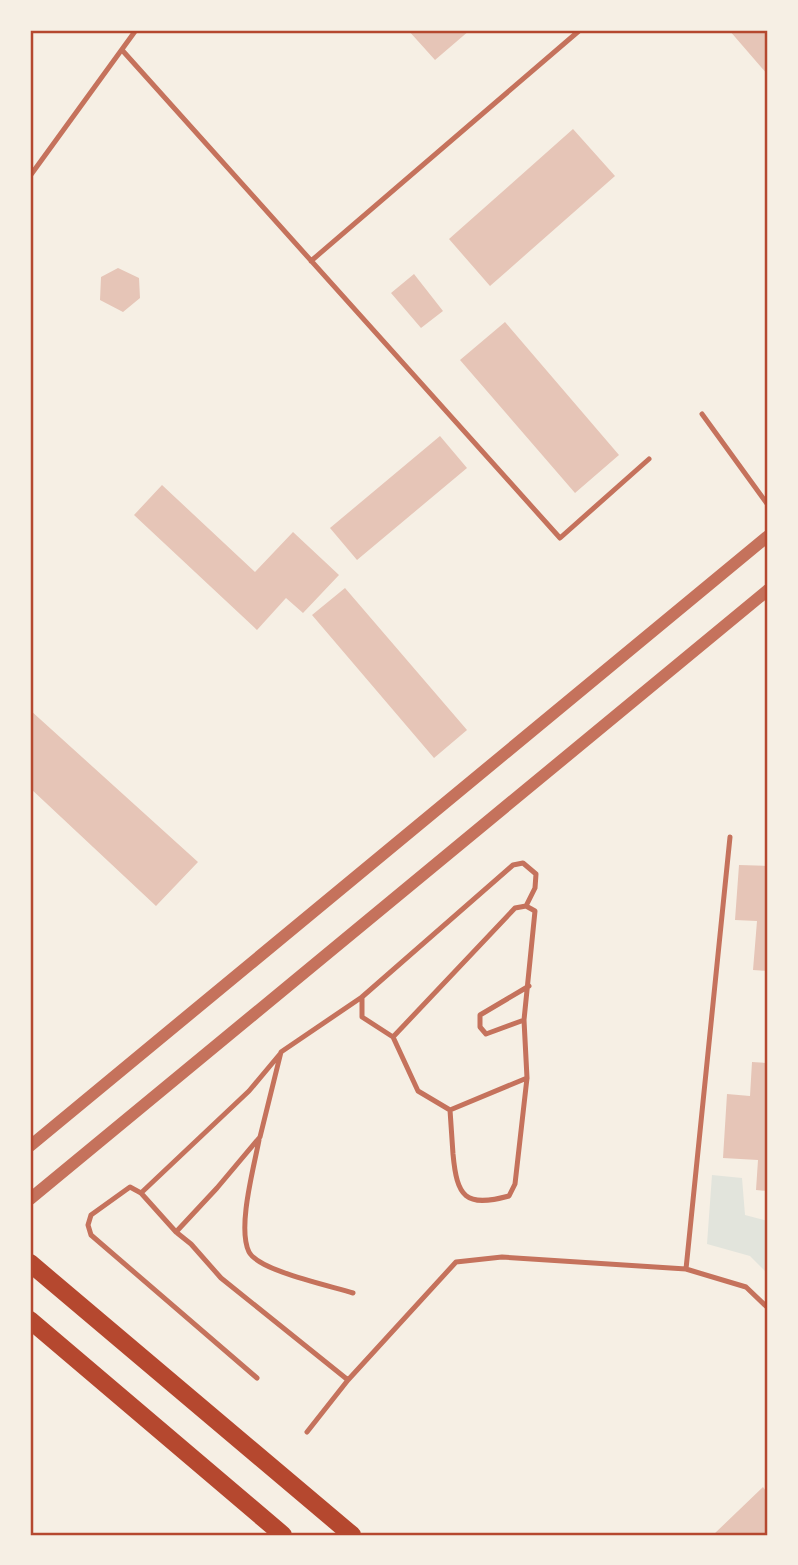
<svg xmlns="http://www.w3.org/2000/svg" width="798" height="1565" font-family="Commissioner,sans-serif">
	<rect width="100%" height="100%" fill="#f6efe4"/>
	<path fill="#e2e4dc" d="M712 1175 742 1178 745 1215 768 1221V1274L750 1256 707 1244Z"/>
	<path fill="#e6c5b7" d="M408 30H470L435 60Z
		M729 30H768V75Z
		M573 129 615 176 490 286 449 239Z
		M118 268 139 278 140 298 123 312 100 300 101 277Z
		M414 274 443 311 421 328 391 293Z
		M505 322 619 455 575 493 460 360Z
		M440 436 467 468 357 560 330 528Z
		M162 485 255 572 293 532 339 575 303 613 286 598 257 630 134 515Z
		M345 588 467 730 434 758 312 615Z
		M30 710 198 862 156 906 30 788Z
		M739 865 768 866V971L753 970 757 921 735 920Z
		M752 1062 768 1063V1191L756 1190 758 1160 723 1158 727 1094 750 1096Z
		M763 1487 768 1494V1535H713Z"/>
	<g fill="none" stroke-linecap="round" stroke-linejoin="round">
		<path stroke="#c5725c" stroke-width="5" d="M122 50 560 538 649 459
			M30 176 136 30
			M311 261 580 30
			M702 414 768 505
			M524 1020 486 1034 480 1027V1015L529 986
			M393 1037 515 908 526 906 535 911 524 1020 527 1078 515 1184 509 1196C465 1208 457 1197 453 1154 452 1140 451 1125 450 1110L418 1091 393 1037 362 1017V997L513 865 523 863 536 874 535 888 526 906
			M450 1110 527 1078
			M259 1140C254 1167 237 1228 249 1252 259 1271 331 1286 353 1293
			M141 1193 249 1091 280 1054
			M176 1232 141 1193 130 1187 91 1215 88 1225 91 1235 257 1378
			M686 1269 730 837
			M348 1380 221 1278 191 1244 176 1232 217 1188 260 1137 281 1052 362 997
			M307 1432 348 1380 456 1262 502 1257 686 1269 746 1287 768 1308"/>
		<path stroke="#c5725c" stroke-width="12" d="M30 1146 768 536
			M30 1199 768 590"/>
		<path stroke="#b5482f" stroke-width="18" d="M30 1263 352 1535
			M30 1320 283 1535"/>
	</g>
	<rect width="798" height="1565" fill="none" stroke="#f6efe4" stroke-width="63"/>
	<rect x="32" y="32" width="734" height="1502" fill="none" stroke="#b5482f" stroke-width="2.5"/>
</svg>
